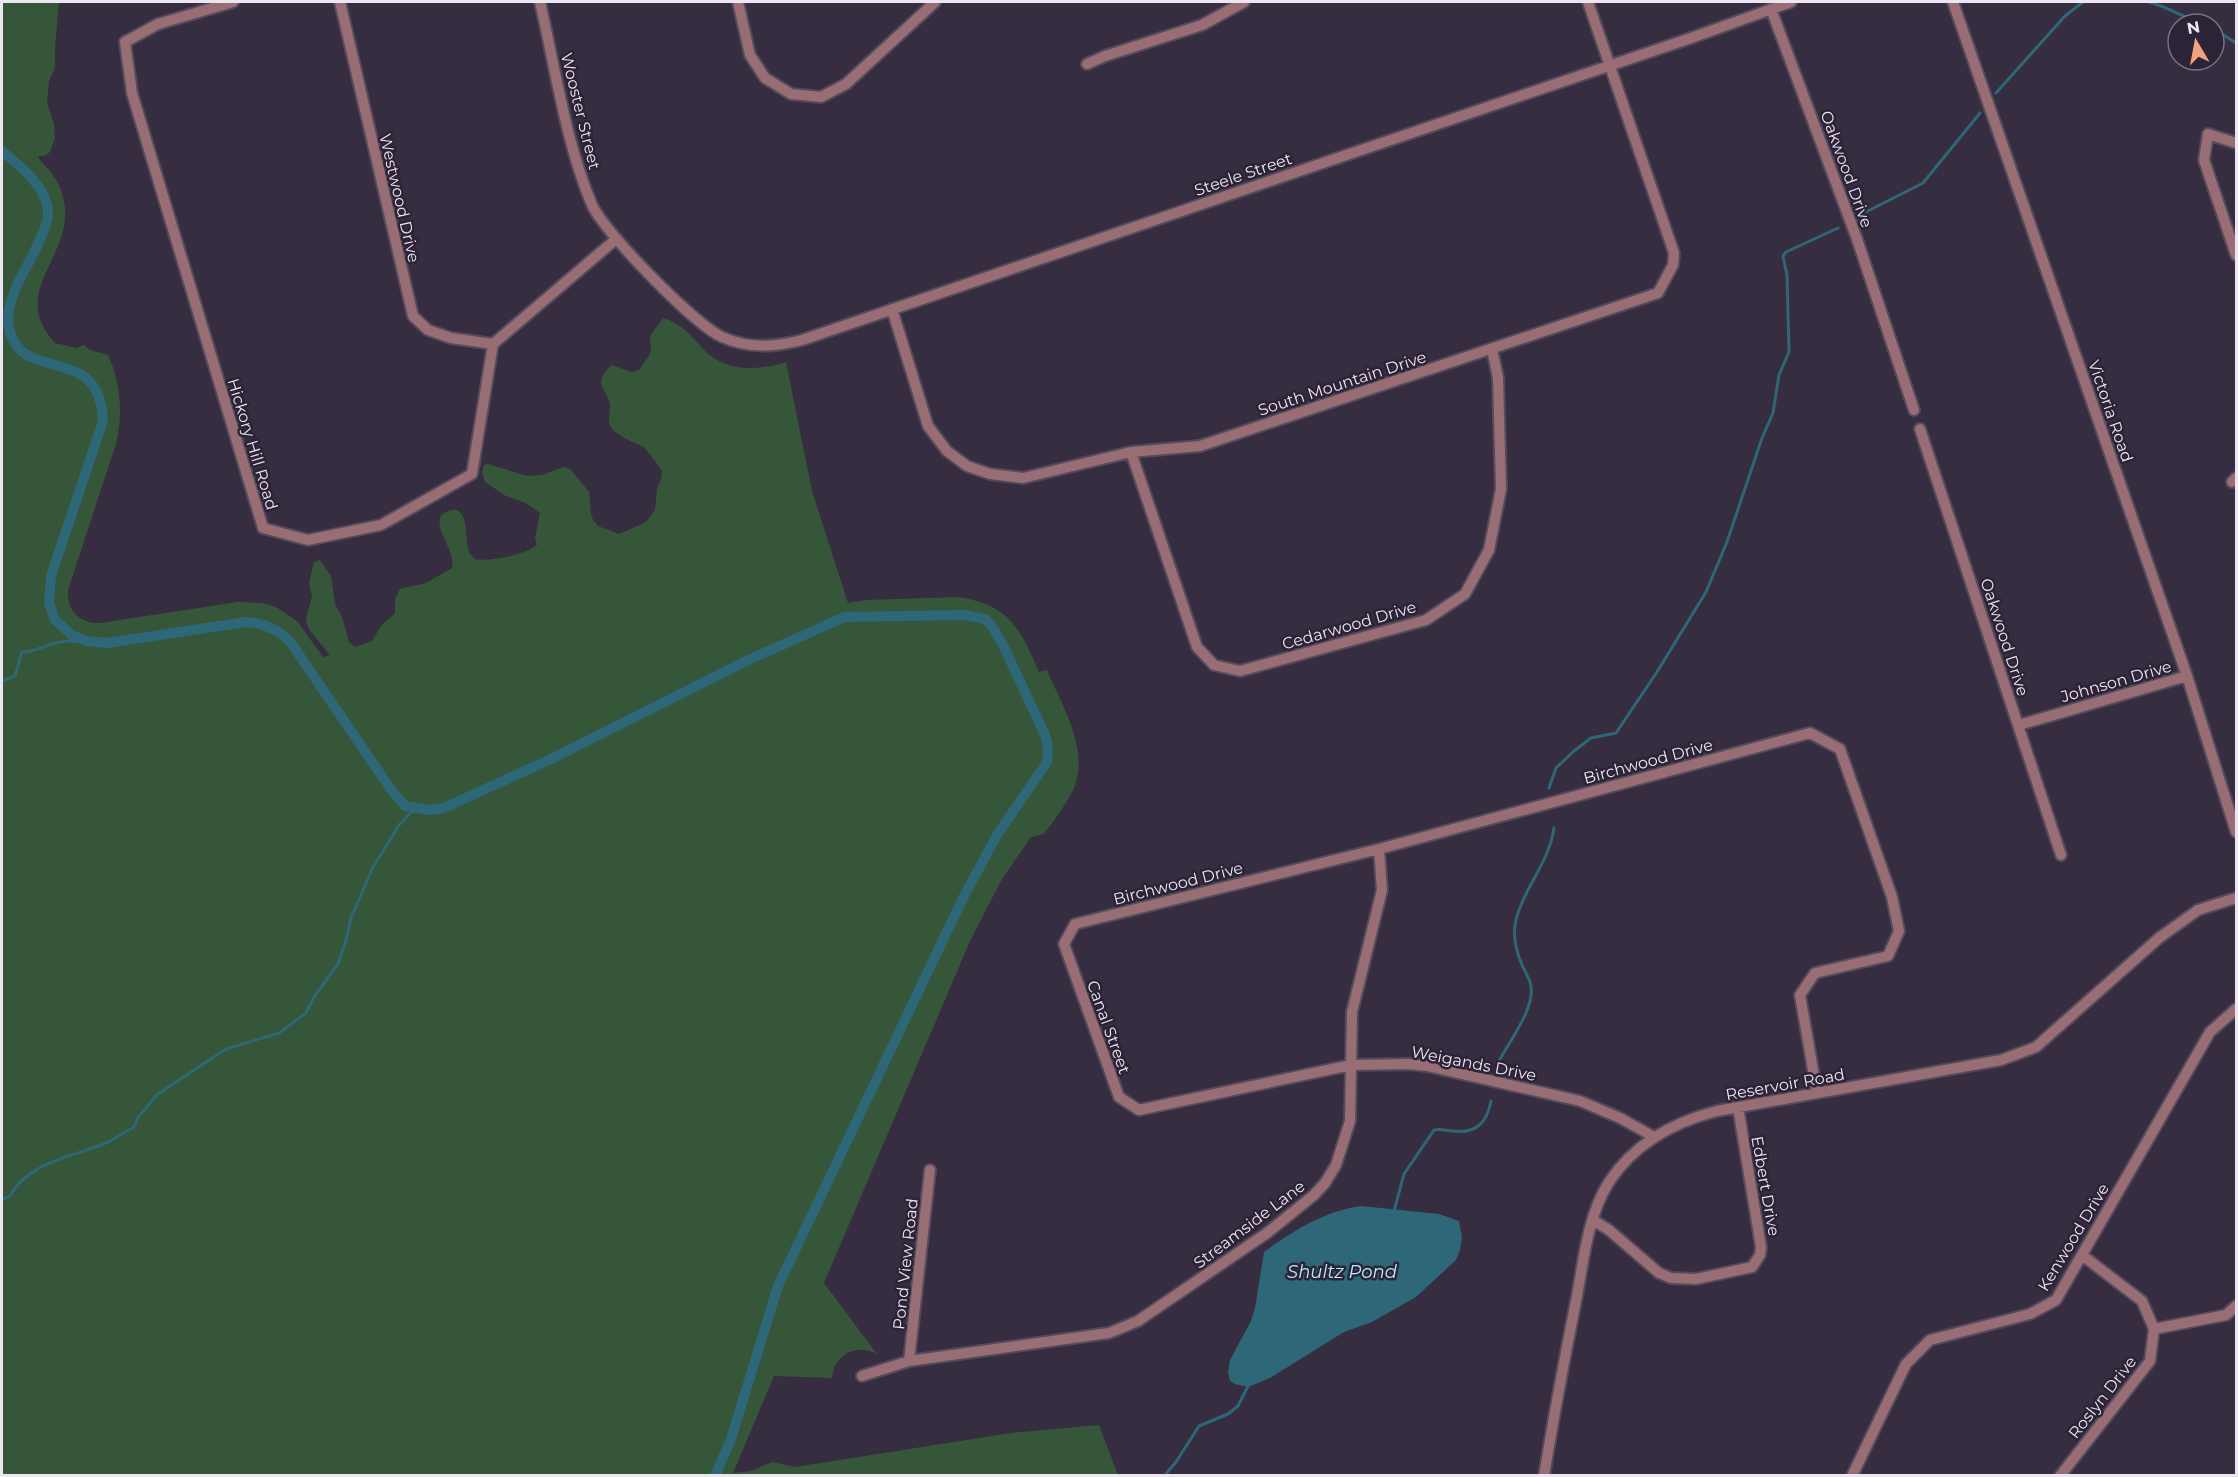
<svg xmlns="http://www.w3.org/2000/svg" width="2238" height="1477" font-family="Montserrat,sans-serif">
	<rect width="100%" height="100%" fill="#372d41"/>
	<path fill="#355639" d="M2 2H59L55 46V68L49 81 47 102 54 124 55 138 50 152 45 156H38C41 163 48 168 52 174 60 184 64 197 65 209 69 260 9 293 55 343L77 348 84 345 90 350 108 355C121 383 123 414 116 444L68 590C66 610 80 624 100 623L238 602 263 603 276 607 297 621 323 657 330 655 310 631 307 624 306 618 312 597 309 583 314 562 320 560 331 576 335 604 342 617 349 642 355 647 372 641 381 626 395 613V599L400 589 426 583 452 568C455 547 434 533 441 515 471 495 464 539 469 551 470 554 473 557 475 559 489 562 525 555 537 545L535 539 540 513 526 503 506 496 485 482 482 472 484 465 488 464 527 476 542 475 563 467 570 469 589 492 591 514 593 520 598 526 619 534 646 522 655 510 657 489 662 476 661 469 644 447 624 438 613 430 609 424 610 403 601 384 602 376 611 365 632 372 639 370 648 357 651 351 650 336 663 318C681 323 691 335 703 349 724 372 759 371 786 362L812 491 848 603 866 600 958 597C1009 604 1021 630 1039 672L1047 670C1061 704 1090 749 1074 788 1066 805 1055 819 1044 834L1031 837 1002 879 970 941 824 1283 877 1354C856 1343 834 1355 832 1378L774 1376 733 1473 751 1471 772 1462 795 1467 1011 1433 1099 1425 1118 1475H2Z"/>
	<path fill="#2e6777" d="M1361 1206 1439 1214 1459 1221 1462 1237 1460 1250 1456 1260 1416 1297 1372 1322 1344 1332 1270 1378 1248 1387 1235 1384 1230 1381 1228 1372 1230 1360 1251 1321 1255 1308 1264 1252C1293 1231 1324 1211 1361 1206Z"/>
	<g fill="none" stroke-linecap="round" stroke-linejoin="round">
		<path stroke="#2e6777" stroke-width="3" d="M2149 2C2168 7 2183 17 2202 24
			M2214 29 2236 43
			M1996 93 2065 16 2083 2
			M1862 214 1923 183 1980 113
			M2 681 15 676 22 652C36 652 47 644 61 642 69 640 78 642 86 641
			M1549 788 1556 768 1574 751 1591 738 1616 733 1657 672 1706 592 1727 542 1762 438 1773 413 1779 375 1789 352 1787 275 1783 256 1786 252 1838 228
			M1497 1065C1507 1044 1535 1010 1531 986 1530 979 1525 972 1522 965 1517 954 1513 937 1515 925 1521 891 1549 864 1554 828
			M2 1199 9 1197C28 1163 67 1158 101 1145 112 1141 123 1133 134 1127L138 1117 158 1094 226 1049 279 1033 306 1013 314 997 338 964 346 940 351 918 372 869 399 825 415 808
			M1394 1211 1404 1174 1434 1130C1442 1128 1446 1131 1453 1131 1477 1134 1487 1122 1491 1101
			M1164 1476 1176 1462 1199 1426 1228 1414 1238 1406 1249 1384"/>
		<path stroke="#2e6777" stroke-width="10" d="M2 151C20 166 50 189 48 216 46 233 26 267 18 283 12 297 6 311 9 327 20 387 100 340 103 421L51 576 49 603 55 620 72 635 86 641 107 643 246 622C264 623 279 629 291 643L392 791 405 806 430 810 444 808 551 759 744 662 844 617 964 615 985 619 991 625 1003 645 1045 735 1048 747 1047 762 997 835 963 898 778 1286 731 1439 715 1476"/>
		<g stroke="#544a5d" stroke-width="14">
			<path id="street" d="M233 2 158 24 125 42 132 93 263 528 308 540 381 525 472 474 493 344 615 240
				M340 2 413 316 428 330 451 338 493 344
				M540 2C555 67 566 144 592 205 605 233 694 324 722 337 749 349 775 347 802 340L1691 38 1791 2
				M738 2 750 55 765 78 791 94 821 97 846 84 935 2
				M1953 2 2187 676 2236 832
				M1771 9 1857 239 1914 410
				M1087 64 1105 56 1202 25 1244 2
				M2236 143 2208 134 2204 160 2236 255
				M892 309 928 426 947 451 967 466 990 474 1023 478 1131 452 1200 446 1658 293 1673 265 1674 253 1588 2
				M1920 429 2061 855
				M1131 452 1197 647 1214 665 1240 671 1426 620 1465 594 1489 550 1501 489 1498 378 1492 349
				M2232 482 2236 478
				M2019 725 2187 676
				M1654 1137 1620 1118 1580 1101 1427 1066 1409 1064 1351 1065 1139 1110 1119 1097 1064 944 1075 924 1379 849 1810 733 1840 749 1892 897 1899 931 1888 956 1815 973 1800 995 1817 1093
				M1593 1220 1609 1230 1659 1273 1671 1278 1696 1279 1752 1267 1760 1255 1761 1247 1738 1107
				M2154 1329 2226 1315 2236 1306
				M909 1361 930 1170
				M862 1376 909 1361 1109 1333 1138 1321 1267 1233 1314 1195 1325 1183 1336 1165 1350 1121 1352 1012 1382 890 1379 849
				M1544 1476C1554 1415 1565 1356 1577 1296 1584 1258 1588 1215 1609 1182 1634 1144 1674 1122 1717 1111L2001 1060 2036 1047 2159 938 2198 910 2236 898
				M1852 1476 1906 1364 1930 1340 2030 1314 2056 1300 2210 1032 2236 1009
				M2060 1476 2150 1361 2154 1329 2142 1301 2082 1255"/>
		</g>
		<use href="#street" stroke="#986d73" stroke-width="10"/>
	</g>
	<g text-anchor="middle" stroke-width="5" stroke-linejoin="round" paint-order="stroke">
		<g font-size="16" fill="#ece5f2" stroke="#2d2336">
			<text transform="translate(581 111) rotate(76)" y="6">Wooster Street</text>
			<text transform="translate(1847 169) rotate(70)" y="6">Oakwood Drive</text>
			<text transform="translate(1243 174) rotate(-19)" y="6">Steele Street</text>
			<text transform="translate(400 198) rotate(77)" y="6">Westwood Drive</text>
			<text transform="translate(1342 383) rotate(-18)" y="6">South Mountain Drive</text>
			<text transform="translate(2111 411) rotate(71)" y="6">Victoria Road</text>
			<text transform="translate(253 444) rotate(73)" y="6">Hickory Hill Road</text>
			<text transform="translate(1349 625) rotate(-16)" y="6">Cedarwood Drive</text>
			<text transform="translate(2005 637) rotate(72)" y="6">Oakwood Drive</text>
			<text transform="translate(2116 681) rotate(-16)" y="6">Johnson Drive</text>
			<text transform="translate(1648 761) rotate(-15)" y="6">Birchwood Drive</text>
			<text transform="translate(1178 883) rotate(-14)" y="6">Birchwood Drive</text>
			<text transform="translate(1109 1027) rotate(70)" y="6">Canal Street</text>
			<text transform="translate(1474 1063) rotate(11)" y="6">Weigands Drive</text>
			<text transform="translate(1785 1084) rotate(-10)" y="6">Reservoir Road</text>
			<text transform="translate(1766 1186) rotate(80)" y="6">Edbert Drive</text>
			<text transform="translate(1249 1224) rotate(-37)" y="6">Streamside Lane</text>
			<text transform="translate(2073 1237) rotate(-59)" y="6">Kenwood Drive</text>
			<text transform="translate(905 1264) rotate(-84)" y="6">Pond View Road</text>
			<text transform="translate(2102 1397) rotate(-52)" y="6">Roslyn Drive</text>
		</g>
		<g font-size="18" font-style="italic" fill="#b8ebfc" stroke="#2d2336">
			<text x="1342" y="1278">Shultz Pond</text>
		</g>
	</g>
	<rect width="2238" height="1477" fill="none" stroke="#ece5f2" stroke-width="6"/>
	<g transform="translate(2196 42) rotate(350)"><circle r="28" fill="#2d2336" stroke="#797181" stroke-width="1.5"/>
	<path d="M0-4.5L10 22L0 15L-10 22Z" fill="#f1a17d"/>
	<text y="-9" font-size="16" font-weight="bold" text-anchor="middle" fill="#ece5f2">N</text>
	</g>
</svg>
